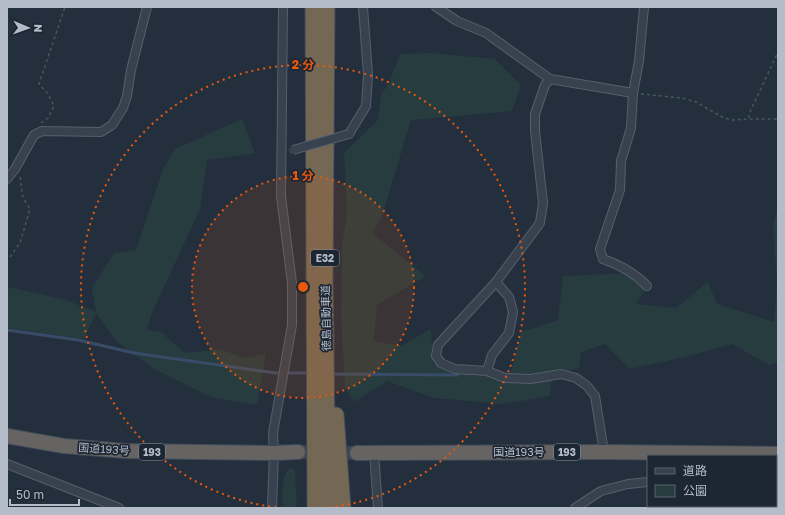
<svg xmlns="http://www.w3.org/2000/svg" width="785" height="515" font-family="'Golos Text','Noto Sans JP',sans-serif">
	<rect width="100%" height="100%" fill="#242f3e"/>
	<path fill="#263c3f" d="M432 53 495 59 521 85 512 111 411 120 381 219 372 233 426 276 377 305 374 341 401 346 431 329 433 364 475 376 511 372 521 332 558 320 563 276 632 273 645 289 636 304 676 308 708 282 717 304 774 322 777 282 773 226 778 207V362L769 365 732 344 685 357 630 369 605 344 581 352 579 368 552 375 550 396 503 404 434 398 387 381 354 402 345 388 341 315 342 243 347 215 344 153 378 120 381 95 389 83 400 54Z
		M242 119 255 153 207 160 200 209 152 313 147 330 161 332 185 353 219 349 245 358 266 354 257 405 211 397 154 369 116 341 96 313 84 339 7 328V287L64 299 96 312 92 288 114 253 136 250 164 167 175 149Z
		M290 467 295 471 297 508H283C282 496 281 476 290 467Z"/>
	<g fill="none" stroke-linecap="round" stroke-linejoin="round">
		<path stroke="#394c67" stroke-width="3" d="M7 330 78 340 134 353 276 373H311
			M330 374 458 375"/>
		<path stroke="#3a4453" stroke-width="14" stroke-dasharray="14 7" stroke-linecap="butt" d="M298 452 357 453"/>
		<g stroke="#565f6c" stroke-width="10">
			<path id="minor" d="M436 7 457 21 486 33 550 79 633 93
				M644 7 639 61 633 93 631 128 621 161 620 190 600 249 603 259C620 265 635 273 647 286
				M349 134 366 106 368 75 363 7
				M7 179 15 169 34 135 42 131 101 132 112 125 123 108 127 96 131 70 147 7
				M496 282 509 297 513 312 509 333 492 355 487 371 505 378 531 379 561 374 576 378 587 386 595 396 604 452
				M487 371 455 369 441 363 436 356 438 345 496 282 540 223 543 203 535 131V114L545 85 550 79
				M374 453 378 508
				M7 464 119 508
				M272 508 274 453 273 433 292 325V283L281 196 283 7
				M575 508 601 491 628 484 648 482"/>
		</g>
		<g stroke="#434c59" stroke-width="16">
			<path id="trunk" d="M7 436 64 446 126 451 274 453 298 452
				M357 453 604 452 778 454"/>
		</g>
		<g stroke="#434c59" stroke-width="17">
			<path id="motorway" d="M313 7 315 508
				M327 7 325 277 328 508
				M336 415 343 508"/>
		</g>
		<path stroke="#44595c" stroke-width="1.5" stroke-dasharray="3 3" stroke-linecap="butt" d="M641 94 682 98 696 102 724 118 733 120 748 119H778
			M749 118V114L778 52
			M41 123 48 118 54 106 48 94 39 84 65 7
			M10 257 20 243 30 209 23 198 20 176"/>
		<use href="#minor" stroke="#38414e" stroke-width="8"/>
		<use href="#trunk" stroke="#656462" stroke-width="14"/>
		<use href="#motorway" stroke="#746855" stroke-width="15"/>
		<g stroke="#565f6c" stroke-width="10" stroke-linecap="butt">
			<path id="minor-bridge" d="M293 150 349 134"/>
		</g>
		<use href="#minor-bridge" stroke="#38414e" stroke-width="8"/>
	</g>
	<circle cx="303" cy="287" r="111" fill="#e8590c" fill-opacity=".12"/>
	<g fill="none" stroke="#e8590c" stroke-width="2" stroke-dasharray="2 4">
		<circle cx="303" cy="287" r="111"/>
		<path d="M282 508A222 222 0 1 1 324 508"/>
	</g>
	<g text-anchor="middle" stroke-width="3.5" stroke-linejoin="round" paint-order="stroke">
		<g fill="#1d2633" stroke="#878f9c" stroke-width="1">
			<rect x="311" y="250" width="28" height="16" rx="3"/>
			<rect x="139" y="444" width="26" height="16" rx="3"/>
			<rect x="554" y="444" width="26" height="16" rx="3"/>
		</g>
		<g font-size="10" font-weight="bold" fill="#b4bcc9">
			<text x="325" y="262">E32</text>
			<text x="152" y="456">193</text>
			<text x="567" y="456">193</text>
		</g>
		<g font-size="11" fill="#b4bcc9" stroke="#1d2633">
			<text transform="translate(326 318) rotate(-91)" y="4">徳島自動車道</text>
			<text transform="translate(104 449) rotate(4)" y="4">国道193号</text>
			<text x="519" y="456">国道193号</text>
		</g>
	</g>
	<circle cx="303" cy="287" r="6" fill="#e8590c" stroke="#1d2633" stroke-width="2"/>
	<g font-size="12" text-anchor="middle" font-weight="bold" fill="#e8590c" stroke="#1d2633" stroke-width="3.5" stroke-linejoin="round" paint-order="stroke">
		<text x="303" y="69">2 分</text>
		<text x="303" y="180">1 分</text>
	</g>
	<rect width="785" height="515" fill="none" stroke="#b4bcc9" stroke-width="16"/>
	<rect x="647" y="455" width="130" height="52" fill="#1d2633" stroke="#59626f"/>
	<rect x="655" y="468" width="20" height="6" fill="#38414e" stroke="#59626f"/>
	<text x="683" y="475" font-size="12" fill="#b4bcc9">道路</text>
	<rect x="655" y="485" width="20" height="12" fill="#263c3f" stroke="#59626f"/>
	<text x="683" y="495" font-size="12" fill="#b4bcc9">公園</text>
	<g transform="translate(28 28) rotate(92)" stroke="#1d2633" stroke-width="3" paint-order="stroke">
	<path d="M0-3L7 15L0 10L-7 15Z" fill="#b4bcc9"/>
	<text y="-6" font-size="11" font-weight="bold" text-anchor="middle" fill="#b4bcc9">N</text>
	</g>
	<path d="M10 499v6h69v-6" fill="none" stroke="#b4bcc9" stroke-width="2"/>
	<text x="16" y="499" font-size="12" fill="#b4bcc9" stroke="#1d2633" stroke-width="3" paint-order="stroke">50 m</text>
</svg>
